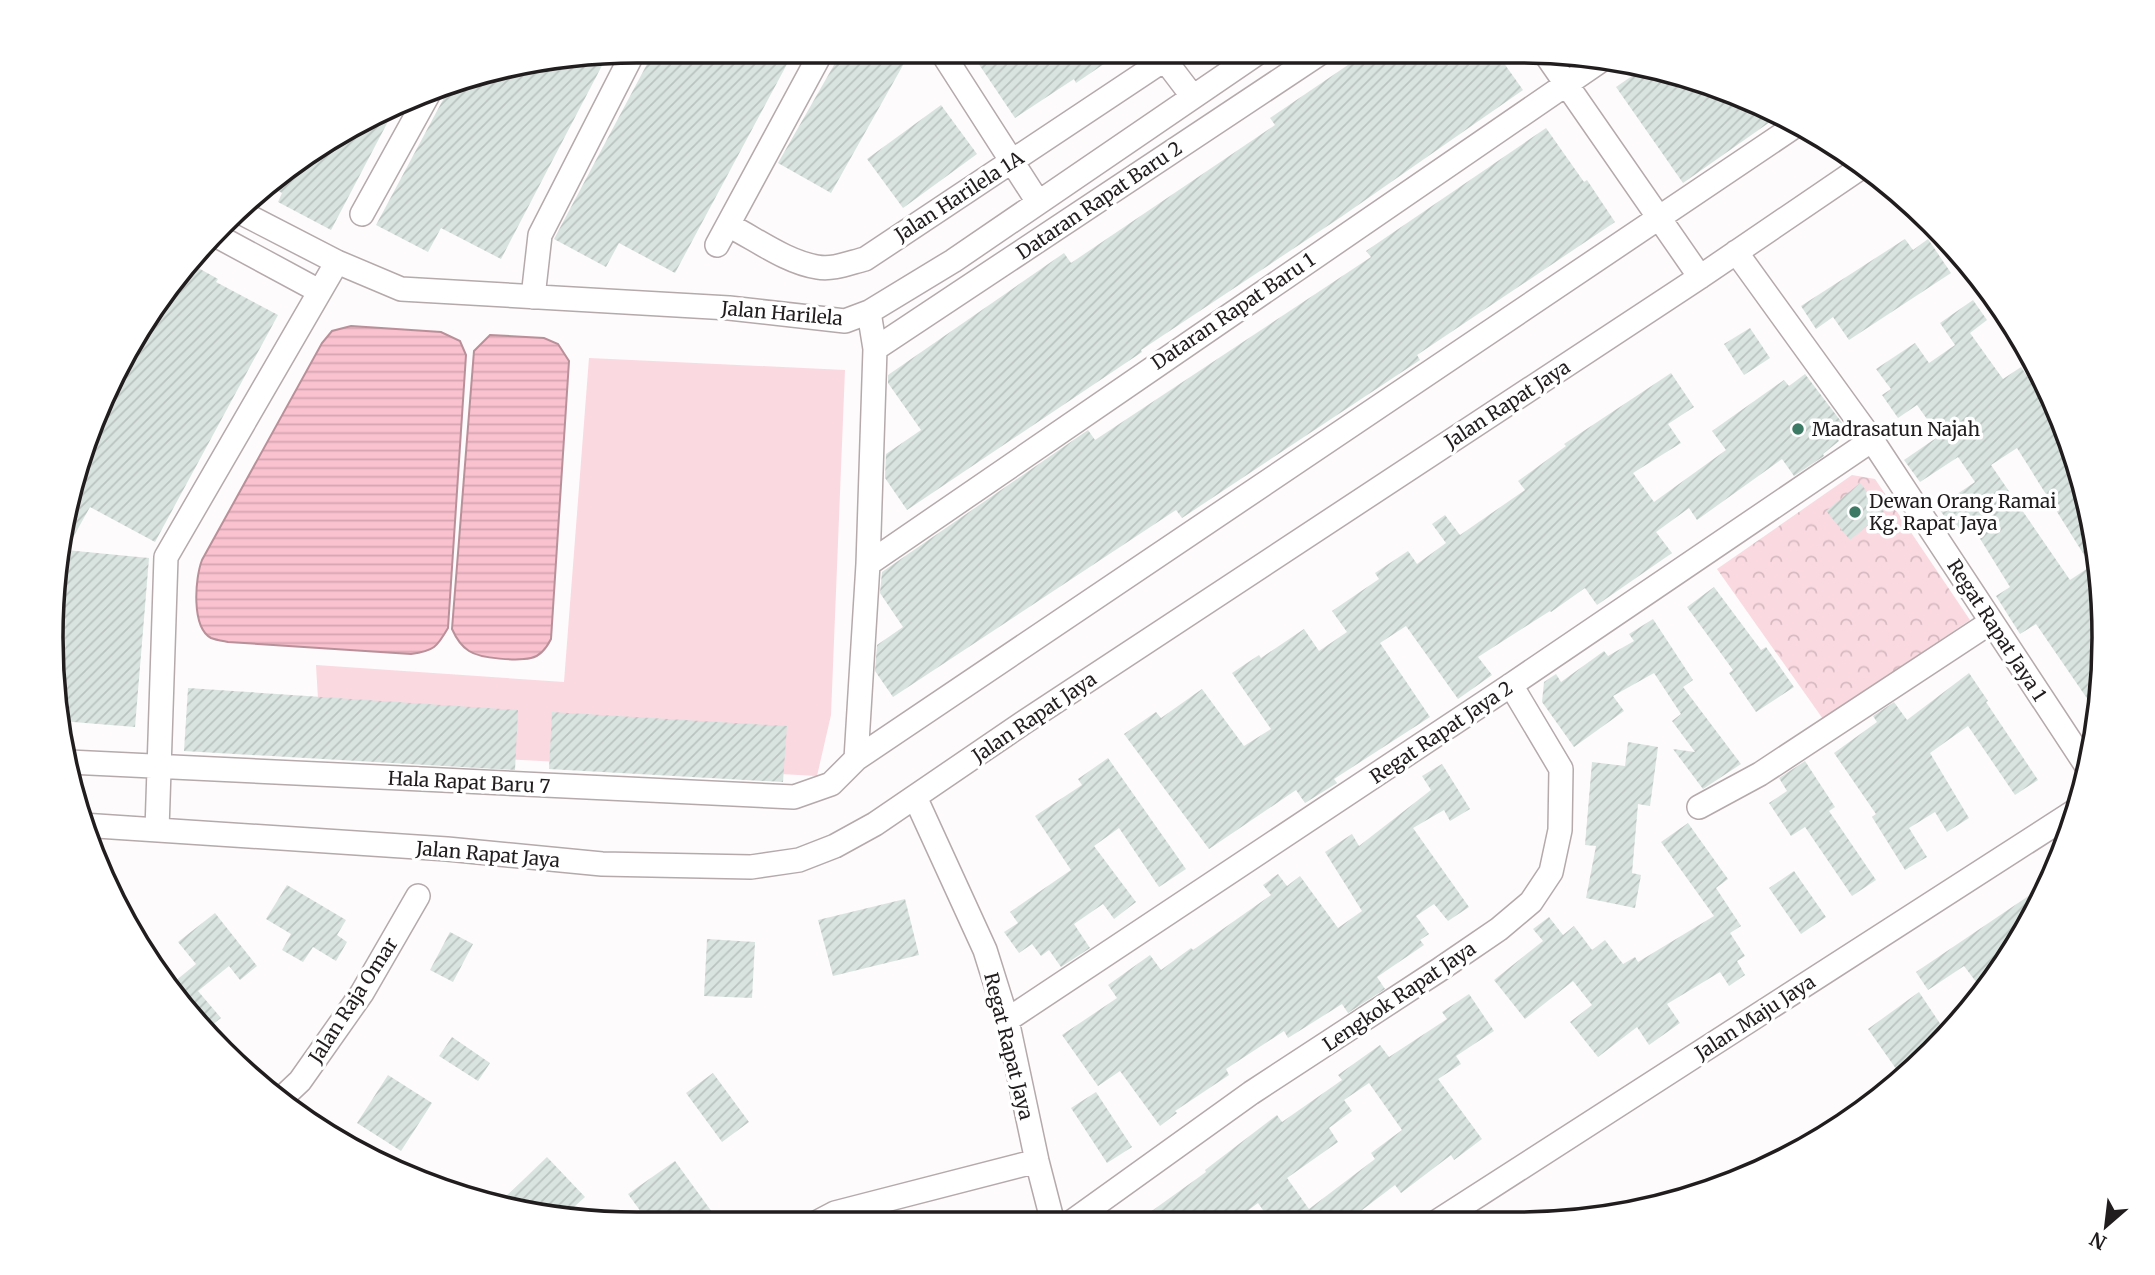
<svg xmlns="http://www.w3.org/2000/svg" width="2155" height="1275" font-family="Merriweather,serif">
	<defs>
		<pattern id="park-crowns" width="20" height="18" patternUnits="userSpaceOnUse" patternTransform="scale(1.75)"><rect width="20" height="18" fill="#fad9e1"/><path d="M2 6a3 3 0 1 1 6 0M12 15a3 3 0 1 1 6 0" fill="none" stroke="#d6bac1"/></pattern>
		<pattern id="water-rules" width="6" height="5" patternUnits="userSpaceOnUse" patternTransform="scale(1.75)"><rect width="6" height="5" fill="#fac1cf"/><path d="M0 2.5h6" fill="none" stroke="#d6a5b1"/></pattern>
		<pattern id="building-hatch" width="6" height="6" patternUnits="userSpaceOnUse" patternTransform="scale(1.75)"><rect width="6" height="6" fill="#d9e4e0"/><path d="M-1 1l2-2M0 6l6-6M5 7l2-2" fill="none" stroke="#bac3c0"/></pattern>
	</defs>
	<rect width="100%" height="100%" fill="#fdfbfb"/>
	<path fill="#fad9e1" d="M589 358 845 370 831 715 817 776 321 749 316 665 564 682Z"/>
	<path fill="url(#park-crowns)" d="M1852 475 1875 479 1970 620 1823 719 1717 569Z"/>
	<path fill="url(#water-rules)" stroke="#b9909a" stroke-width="2" d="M351 326 441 332 460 341 466 355 448 628C437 647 434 651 411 654L228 642C223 641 216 640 211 638 191 627 195 578 202 560L322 343 332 331Z
		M490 335 544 338 558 344 569 361 551 639C547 647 541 656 531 658 518 661 481 659 469 651 461 646 456 638 452 629L474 351Z"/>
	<path fill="url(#building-hatch)" fill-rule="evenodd" d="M654 51H794L675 273 619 243 606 267 554 239Z
		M842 51H911L831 193 778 163Z
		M970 51H1123L1076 83 1074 79 1015 118Z
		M1367 52H1496L1523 90 1341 217 1141 350 1142 352 907 510 885 478 886 454 921 430 888 383V375L1064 253 1071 263 1275 125 1270 118Z
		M607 56 501 259 441 228 428 252 376 225 453 81Z
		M1642 69 1706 82 1777 117 1683 183 1616 87Z
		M941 105 977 154 903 208 867 159Z
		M393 112 331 230 278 202 282 193 268 185 281 172Z
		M1546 128 1584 182 1587 180 1615 222 1417 355 1420 360 1182 518 1176 510 893 697 875 671 877 645 903 627 880 593 882 572 1088 430 1095 440 1371 257 1366 251Z
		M1905 239 1913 250 1928 239 1951 273 1849 340 1833 317 1816 329 1801 306Z
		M193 265 218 279 216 282 278 315 155 542 90 507 66 550 149 558 135 727 61 721 52 675 71 485 150 311Z
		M1973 300 1987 320 1970 333 2003 379 2021 367 2045 403 2068 441 2093 523 2104 637 2097 713 2036 624 2020 634 1996 596 2010 587 1969 521 1954 531 1938 507 1975 482 1958 457 1920 482 1904 460 1939 436 1917 405 1898 418 1882 395 1891 389 1876 369 1915 343 1929 363 1955 345 1940 323ZM2017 448 2091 566 2070 580 1991 465Z
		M1750 328 1770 358 1744 375 1724 344Z
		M1671 373 1694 407 1668 424 1681 443 1633 473 1654 502 1726 450 1712 431 1784 380 1789 386 1805 374 1843 424 1833 433 1839 441 1823 454 1824 456 1794 476 1782 459 1697 520 1689 508 1656 532 1672 553 1597 605 1585 588 1551 612 1550 611 1478 657 1492 675 1458 699 1406 626 1380 643 1430 717 1334 779 1337 783 1305 803 1296 790 1209 849 1124 734 1156 712 1161 718 1202 689 1244 746 1271 729 1232 673 1259 655 1261 658 1304 629 1319 651 1347 632 1332 611 1379 579 1375 573 1408 551 1417 564 1446 543 1432 524 1445 515 1460 535 1525 490 1518 481 1566 446 1564 444Z
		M1860 483 1884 512 1850 540 1826 511Z
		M1714 587 1761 650 1766 647 1794 687 1756 712 1729 673 1733 670 1687 607Z
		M1653 619 1693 680 1683 687 1741 764 1703 789 1673 749 1695 752 1672 721 1681 714 1654 673 1613 696 1624 711 1574 747 1542 702 1544 682 1556 674 1561 682 1604 651 1608 656 1634 641 1629 634Z
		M1969 673 1988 701 1986 702 2038 780 2015 795 1968 726 1930 753 1969 818 1947 832 1935 812 1909 828 1927 857 1905 870 1872 817 1876 814 1834 753 1877 722 1873 716 1894 702 1907 720Z
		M188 688 518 710 515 770 184 751Z
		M552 712 787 726 783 782 549 769Z
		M1628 742 1658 747 1650 806 1638 804 1632 873 1641 875 1635 908 1586 898 1596 846 1585 845 1592 762 1625 766Z
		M1108 758 1186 869 1159 887 1119 828 1094 846 1136 902 1114 919 1103 904 1074 924 1090 948 1061 967 1049 950 1041 956 1032 944 1019 953 1004 932 1018 923 1010 912 1071 870 1035 816 1082 785 1078 779Z
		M1805 761 1835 807 1829 811 1876 880 1852 896 1805 827 1791 836 1769 803 1787 791 1779 778Z
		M1442 764 1470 809 1450 821 1444 810 1413 828 1469 907 1448 921 1434 904 1416 916 1429 934 1420 940 1424 945 1377 977 1385 989 1348 1013 1342 1004 1288 1038 1284 1031 1226 1069 1229 1075 1175 1111 1177 1113 1160 1126 1120 1071 1098 1086 1062 1035 1117 998 1108 985 1150 955 1161 970 1191 948 1193 950 1271 895 1263 885 1278 874 1287 886 1300 876 1338 928 1362 911 1325 852 1352 834 1359 846 1431 790 1422 776Z
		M1688 823 1728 879 1716 888 1741 926 1730 933 1745 956 1737 961 1745 975 1729 986 1720 972 1667 1004 1680 1023 1649 1045 1637 1027 1598 1057 1570 1022 1592 1005 1573 981 1525 1019 1494 980 1543 941 1533 929 1549 917 1563 935 1574 926 1592 950 1605 940 1623 964 1635 957 1638 962 1714 916 1661 842Z
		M1794 871 1826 917 1801 934 1769 888Z
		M2049 882 2006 963 1983 991 1964 966 1928 990 1916 972Z
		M287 885 346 920 337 935 347 942 336 961 313 947 303 962 282 950 291 934 266 919Z
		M905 899 919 955 833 976 818 920Z
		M215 913 257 966 240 980 229 966 198 991 221 1018 208 1028 172 995 168 987 196 964 178 942Z
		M450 932 473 944 453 982 430 970Z
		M707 939 755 942 752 998 704 996Z
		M1919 992 1947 1034 1932 1053 1901 1076 1868 1029Z
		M1469 994 1494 1031 1456 1056 1461 1064 1438 1079 1482 1139 1454 1160 1451 1155 1401 1193 1395 1185 1345 1223H1272L1258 1203 1231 1223H1135L1206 1172 1205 1170 1277 1115 1282 1122 1342 1080 1338 1075 1380 1045 1389 1057 1447 1019 1442 1012ZM1369 1083 1402 1130 1371 1153 1375 1159 1309 1209 1287 1178 1338 1142 1329 1128 1352 1111 1344 1100Z
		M452 1037 490 1063 478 1081 439 1056Z
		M713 1073 749 1122 722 1142 686 1093Z
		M388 1075 432 1103 401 1151 357 1123Z
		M1096 1092 1132 1147 1107 1163 1071 1108Z
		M547 1157 585 1197 564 1216 499 1203Z
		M675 1161 720 1223H649L628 1194Z"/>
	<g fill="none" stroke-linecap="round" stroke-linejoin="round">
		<g stroke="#b5a9ac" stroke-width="26">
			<path id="minor" d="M941 51 1038 202
				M1158 51 1193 97
				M1544 52 1700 277
				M242 213 337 262 401 289 729 308 845 321 869 312 953 261 1259 52
				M362 214 429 93
				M728 225C756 239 786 262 817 267 833 270 849 263 865 259L1176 52
				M219 237 319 291
				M717 245 822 51
				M1736 252 1872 440 2088 768
				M533 297 540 235 634 51
				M875 349 1322 52
				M868 564 1600 61
				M856 759 868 564 875 349 869 312
				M69 762 794 797 831 784 856 759 1795 126
				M915 797 985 950 1007 1020 1037 1161 1053 1223
				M1699 807 1760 774 1991 622
				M82 825 447 849 602 864 751 867 799 860 835 846 875 824 1023 723 1700 277 1863 166
				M157 830 166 557 337 262
				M1007 1020 1511 685 1872 440
				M282 1098 300 1081 362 993 418 896
				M816 1223 835 1213 1037 1161
				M1070 1223 1251 1093 1439 970 1499 929 1531 902 1551 872 1560 830 1561 769 1511 685
				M1435 1223 2075 811"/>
		</g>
		<use href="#minor" stroke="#fff" stroke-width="23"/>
	</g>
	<g fill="#3c7a66" stroke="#fff" stroke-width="2.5">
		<circle cx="1798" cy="429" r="7"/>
		<circle cx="1855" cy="512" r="7"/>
	</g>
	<g text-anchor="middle" stroke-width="7" stroke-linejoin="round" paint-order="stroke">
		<g font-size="19" fill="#211d1e" stroke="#fff">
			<text transform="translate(959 196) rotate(-33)" y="7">Jalan Harilela 1A</text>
			<text transform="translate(1099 200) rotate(-34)" y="7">Dataran Rapat Baru 2</text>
			<text transform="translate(1233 311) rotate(-34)" y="7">Dataran Rapat Baru 1</text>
			<text transform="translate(782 313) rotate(5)" y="7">Jalan Harilela</text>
			<text transform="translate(1507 404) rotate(-33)" y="7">Jalan Rapat Jaya</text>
			<text transform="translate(1997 630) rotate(57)" y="7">Regat Rapat Jaya 1</text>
			<text transform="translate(1034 717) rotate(-34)" y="7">Jalan Rapat Jaya</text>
			<text transform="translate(1441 732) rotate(-34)" y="7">Regat Rapat Jaya 2</text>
			<text transform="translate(469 782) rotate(3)" y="7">Hala Rapat Baru 7</text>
			<text transform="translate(488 854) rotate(5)" y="7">Jalan Rapat Jaya</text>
			<text transform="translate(1399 996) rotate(-34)" y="7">Lengkok Rapat Jaya</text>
			<text transform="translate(353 1000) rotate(-57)" y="7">Jalan Raja Omar</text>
			<text transform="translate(1755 1017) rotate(-33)" y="7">Jalan Maju Jaya</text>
			<text transform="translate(1009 1046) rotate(76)" y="7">Regat Rapat Jaya</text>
		</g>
		<g font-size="19" fill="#211d1e" stroke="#fff" text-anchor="start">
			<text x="1812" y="436">Madrasatun Najah</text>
			<text x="1869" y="508">Dewan Orang Ramai<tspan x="1869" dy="22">Kg. Rapat Jaya</tspan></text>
		</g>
	</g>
	<path d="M0 0H2155V1275H0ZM637 63H1518A574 574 0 0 1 2092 637V638A574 574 0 0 1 1518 1212H637A574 574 0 0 1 63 638V637A574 574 0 0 1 637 63Z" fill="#fff" fill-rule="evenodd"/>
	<path fill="none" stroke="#211d1e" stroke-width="3.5" d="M637 63H1518A574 574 0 0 1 2092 637V638A574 574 0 0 1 1518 1212H637A574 574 0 0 1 63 638V637A574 574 0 0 1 637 63Z"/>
	<g transform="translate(2106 1226) rotate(208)" stroke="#ffffff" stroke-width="5" paint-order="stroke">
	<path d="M0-5L12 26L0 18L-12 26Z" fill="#211d1e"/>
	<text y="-10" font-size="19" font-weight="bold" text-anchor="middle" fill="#211d1e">N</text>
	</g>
</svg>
